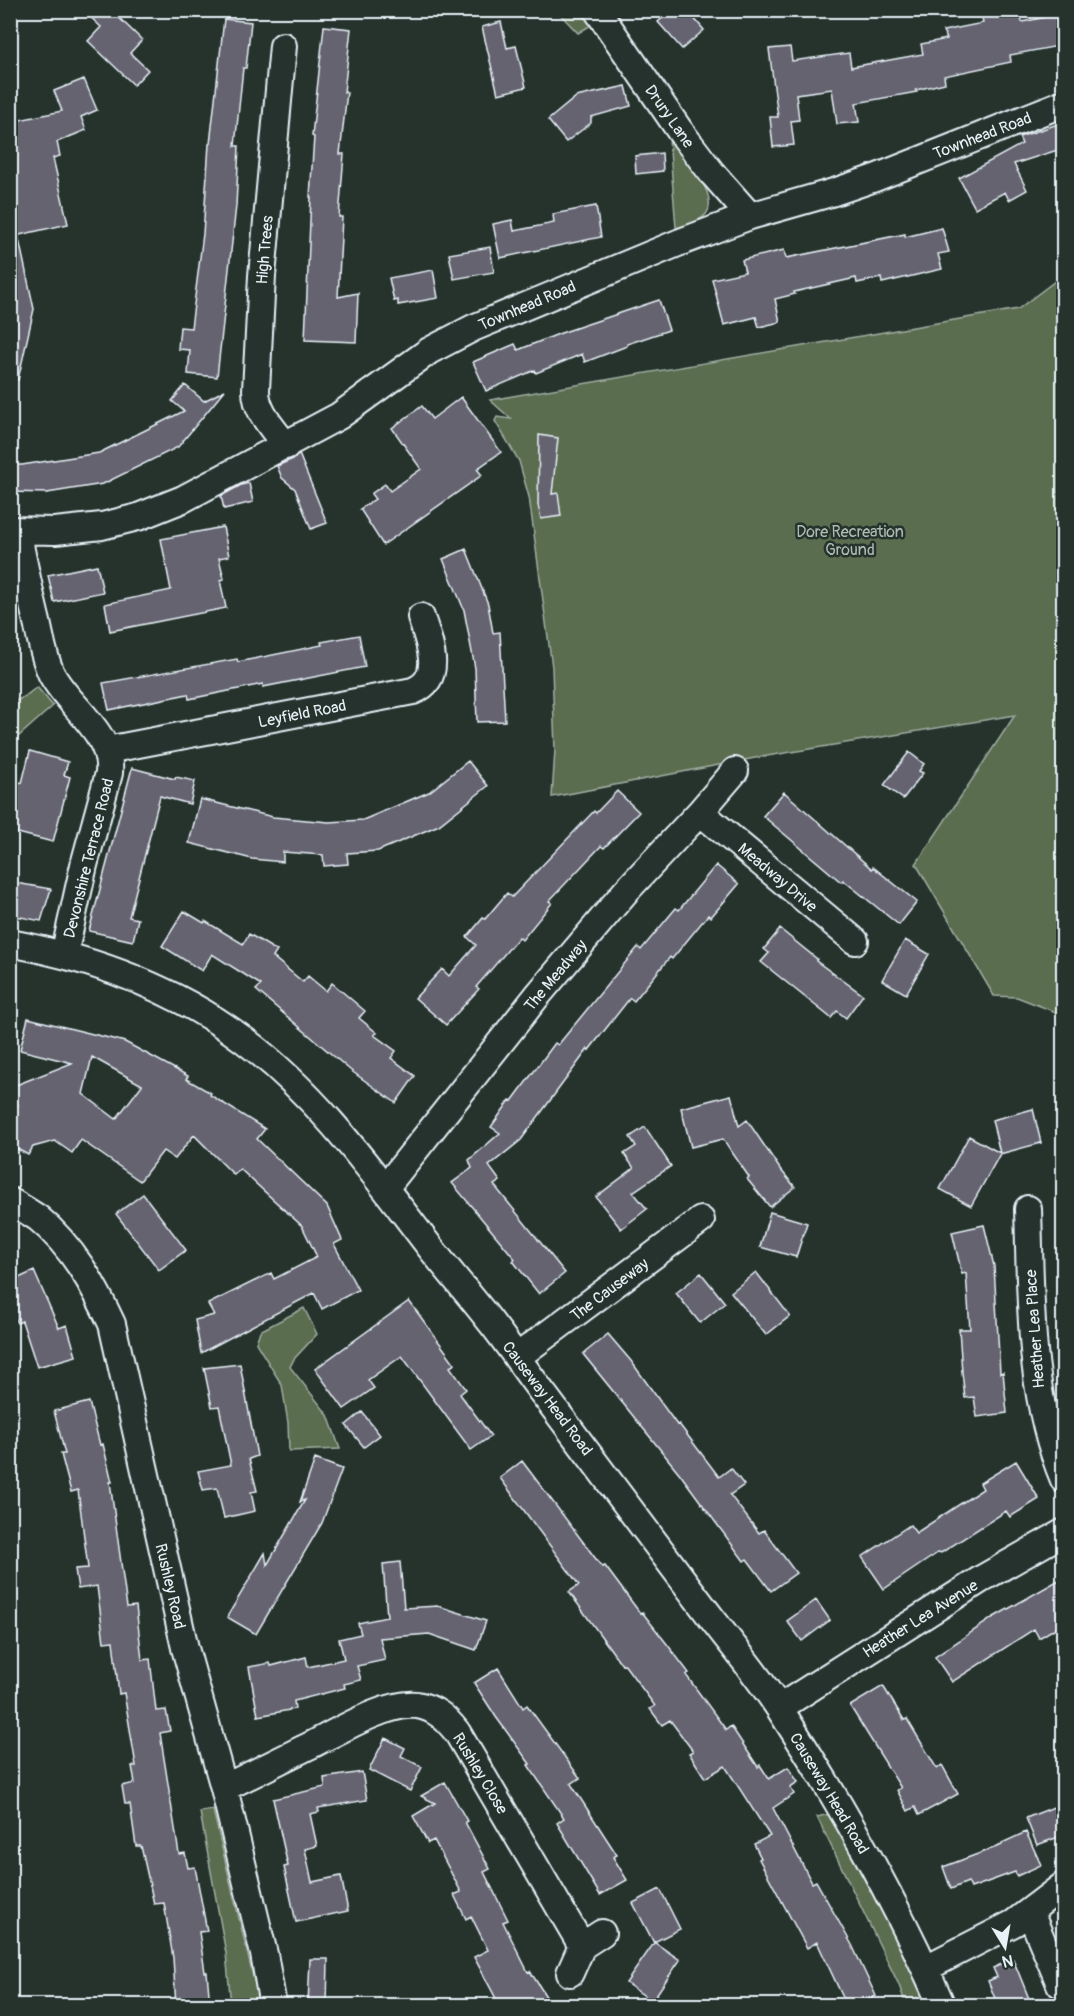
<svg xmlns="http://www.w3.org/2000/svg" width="1074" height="2016" font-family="Pangolin,sans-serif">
	<rect width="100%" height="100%" fill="#26332d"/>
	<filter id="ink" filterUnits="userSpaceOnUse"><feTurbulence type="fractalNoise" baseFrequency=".0167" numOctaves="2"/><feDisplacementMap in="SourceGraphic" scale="12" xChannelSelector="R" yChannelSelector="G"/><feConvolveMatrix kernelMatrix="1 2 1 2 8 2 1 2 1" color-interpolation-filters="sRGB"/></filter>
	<g filter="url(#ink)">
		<path fill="#5a6d50" stroke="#a1afa4" stroke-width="1.5" d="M557 11H584L593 24 578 33Z
			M669 138C681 152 721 195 706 214 700 222 686 225 676 228Z
			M1063 275V1015L1017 997 994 996 916 864 1015 715 755 758 552 797 555 750 552 667 529 497 519 461 495 421 497 417 511 419 490 400 1018 309Z
			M37 687 53 706 11 743V703L24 697Z
			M304 1308 317 1334 294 1359 290 1367 328 1415 340 1449 289 1451 288 1423 282 1385 256 1343 260 1331Z
			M213 1810 257 1993V2005H231L226 1953 200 1812Z
			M829 1814 911 1966 929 2005H906L899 1985 817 1817Z"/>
		<path fill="#666471" stroke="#e8f1f8" stroke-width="1.5" fill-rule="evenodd" d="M83 10H111L142 40 130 53 148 70 134 85 88 41 101 27Z
			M671 10H687L704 30 682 49 658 22Z
			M1020 10 1022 22 1064 13V45L1010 55 1011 62 944 76 945 83 916 90 917 92 856 103 859 122 837 124 832 89 796 94 799 120 791 121 794 145 773 147 770 117H778L769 49 790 47 792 61 849 53 851 67 923 54 921 44 947 39 943 31 983 23 982 17Z
			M224 19 251 22 246 68H243L235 146H239L236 206 217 377 188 374 190 350 178 349 180 327 191 328 203 234 209 144H210Z
			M501 22 507 48 516 46 526 87 498 94 482 27Z
			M324 26 351 29 344 92H347L340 154H344L339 217H342L338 297 358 293 356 342 305 340 311 197H310L314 137 312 136Z
			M84 79 97 110 81 117 86 130 57 142 60 156 53 158 68 224 15 236 18 235 34 309 18 380 10 379V122L62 111 54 91Z
			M626 86 631 106 591 117V123L566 142 548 120 576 97Z
			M1064 122V148L1014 164 1027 190 1009 200 1005 192 975 208 959 178 1022 144 1019 137Z
			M662 153 663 171 636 174 635 156Z
			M596 206 601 237 500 258 493 224 512 220 514 231 554 223 553 214Z
			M942 228 949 252 938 254 942 269 882 283 881 278 857 283 856 278 794 292 795 294 775 299 780 322 759 327 756 317 724 325 712 279 745 272 742 260 784 250 786 258 905 234V237Z
			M490 247 494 272 454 279 449 254Z
			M433 270 438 298 398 305V300L394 301 389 278Z
			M659 300 669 330 627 344V346L585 362 582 354 536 373 535 370 486 391 473 362 515 344 518 350 561 333Z
			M185 385 204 401 225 390 178 447 103 484 47 493 10 492V465H22L99 453 184 411 172 401Z
			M461 397 501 452 477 469 482 475 383 545 360 509 375 499 371 494 385 484 390 491 421 469 392 428 422 406 432 419Z
			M539 435 558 438 552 494 558 493 561 516 541 519 538 505Z
			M299 454 327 523 311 529 295 489 282 478 277 466 295 458Z
			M249 483 253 502 224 509 221 496 241 485Z
			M223 527 229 556 219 558 224 579 220 580 226 608 110 631 105 604 171 590 161 539Z
			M466 549 488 604 493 633 500 632 505 721 477 722 475 668 464 610 443 559Z
			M97 565 103 592 54 602 48 575Z
			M359 635 365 667 263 687V684L189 699 188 694 109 710 103 683 237 659 238 662 322 645 321 642Z
			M30 751 68 762 64 775 70 777 53 842 10 831V779L22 783Z
			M909 752 924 764 919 771 923 773 903 799 884 785Z
			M468 761 488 786 439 825 378 851 347 853 348 864 324 866 323 855 283 852V862L252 859 189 843 200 799 273 817 329 822 363 820 429 792Z
			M132 768 175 779 176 777 195 781 190 804 160 796 129 917 138 919 133 941 89 931Z
			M617 791 639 812 604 848 601 846 549 901 552 903 522 940 519 937 476 987 479 989 446 1025 415 998 442 969 449 976 476 945 467 937 483 918 485 919 507 893 512 897 594 811 596 813Z
			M784 792 872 869 873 867 917 902 899 925 843 880 841 882 763 816Z
			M716 865 739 884 711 917 708 915 672 959 670 957 634 1001 630 998 589 1050 588 1049 521 1140 489 1166 500 1181 494 1185 565 1273 539 1294 513 1261 515 1259 452 1183 472 1168 469 1160 500 1133 491 1127 510 1100 512 1101 555 1043 558 1045 638 947 641 950 676 908 679 910Z
			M10 882 51 889 41 921 10 915Z
			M184 911 204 923 205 921 243 944 249 934 277 951 273 957 303 982 308 976 326 991 332 983 365 1011 359 1018 377 1033 374 1035 396 1051 391 1058 415 1076 396 1103 350 1070 256 990 261 985 212 954 202 971 162 946Z
			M780 929 817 959 816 961 863 995 846 1018 837 1011 831 1018 761 962 769 953 764 949Z
			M905 940 929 954 906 994 882 980Z
			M28 1018 125 1042 188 1076 186 1079 211 1093 210 1095 265 1129 257 1139 327 1206 342 1240 334 1244 358 1290 322 1309 314 1293 201 1353 195 1320 214 1315 208 1304 271 1273 274 1279 317 1257 302 1226 240 1169 234 1175 194 1135 175 1159 163 1151 140 1181 81 1140 72 1153 55 1141 33 1147 28 1155 10 1145V1107L18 1105 11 1087 72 1063 20 1050ZM92 1057 142 1085 116 1119 83 1094Z
			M731 1095 739 1126 747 1120 780 1169 795 1187 770 1207 747 1179 749 1177 723 1139 691 1147 681 1108Z
			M1033 1109 1041 1143 1000 1154 971 1206 940 1189 969 1136 1000 1153 992 1120Z
			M645 1127 671 1166 633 1192 647 1209 621 1229 596 1197 634 1168 624 1154 636 1146 630 1137Z
			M143 1194 186 1250 159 1270 116 1214Z
			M770 1212 807 1223 796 1257 760 1247Z
			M984 1225 994 1266 1000 1373 1003 1372 1007 1413 977 1417 974 1397 965 1398 962 1372 959 1329H970L966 1273 962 1274 952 1232Z
			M34 1271 59 1328 67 1325 76 1356 37 1367 22 1321 17 1323 10 1308V1282Z
			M756 1272 790 1316 766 1335 731 1292Z
			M701 1273 725 1303 700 1323 676 1293Z
			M409 1301 455 1364 450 1367 466 1389 460 1394 491 1436 471 1450 402 1356 368 1380 374 1388 344 1409 315 1369Z
			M608 1334 631 1361 677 1425 679 1424 719 1477 731 1468 744 1485 730 1495 759 1533 764 1530 796 1573 771 1591 747 1559 744 1561 680 1474 583 1354Z
			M240 1364 257 1456 249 1459 257 1491 251 1492 255 1511 224 1518 217 1488 203 1490 198 1471 231 1465 219 1406 212 1407 204 1368Z
			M89 1402 100 1445 103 1444 112 1482H110L127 1607 136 1606 142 1660 150 1659 156 1711 166 1710 170 1731 160 1733 179 1854 185 1853 188 1868 195 1867 207 1931 199 1932 205 1972H207L210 2006H176L173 1958 164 1903 154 1904 141 1846H136L130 1804H125L122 1786 135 1783 132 1766H136L124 1693 119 1694 113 1641 104 1642 97 1586 78 1589 75 1569 88 1568 78 1490 71 1492 61 1454H65L54 1411Z
			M362 1412 380 1435 364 1447 346 1425Z
			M315 1459 342 1469 322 1523 256 1634 227 1617 265 1553 267 1565 305 1500 300 1502Z
			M522 1461 602 1567 605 1566 640 1613 642 1612 667 1644 689 1673 686 1675 726 1730 731 1726 758 1767 760 1765 769 1779 788 1767 798 1782 790 1787 794 1794 773 1808 812 1883 816 1881 852 1945 876 1996 869 1999 872 2006H847L817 1942 807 1948 759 1859 761 1858 754 1844 770 1836 725 1766 705 1778 689 1753 693 1751 670 1720 662 1725 650 1709 655 1706 624 1664 622 1665 569 1592 579 1585 500 1478Z
			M1016 1461 1039 1499 1010 1517 1006 1511 941 1553 939 1552 884 1589 862 1557 910 1525 916 1533 983 1489 980 1483Z
			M400 1562 404 1608 438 1606 486 1621 476 1650 429 1634 380 1638 385 1660 357 1666 361 1680 344 1684 345 1688 294 1701 295 1709 258 1716 249 1667 270 1663 271 1666 306 1657 308 1667 344 1659 339 1639 361 1634 358 1623 387 1617 383 1564Z
			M1064 1577V1623L1039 1638 1034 1629 952 1682 935 1657 994 1617Z
			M816 1600 830 1620 802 1641 787 1621Z
			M498 1668 523 1708 527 1705 580 1778 571 1784 617 1855 613 1857 627 1880 600 1895 557 1823 564 1818 528 1765 530 1764 496 1717 474 1683Z
			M883 1686 904 1720 907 1719 937 1769 942 1765 958 1794 919 1815 915 1807 908 1811 897 1790 901 1788 850 1706Z
			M385 1738 405 1748 401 1756 422 1767 410 1791 369 1770Z
			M362 1772 367 1800 318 1808 319 1812 310 1814 317 1846 305 1849 312 1882 341 1876 348 1911 296 1922 284 1867 288 1866 273 1799 325 1787 324 1778Z
			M445 1782 467 1821 465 1822 490 1869 484 1872 508 1920 503 1922 528 1972 530 1971 552 2006H500L474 1957 488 1950 471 1916 466 1919 454 1895 461 1892 434 1840 428 1843 413 1816 435 1803 421 1796Z
			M1064 1803V1835L1037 1845 1026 1818Z
			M1026 1832 1041 1865 1017 1876 1015 1872 971 1888 968 1882 951 1889 943 1867 1002 1845V1843Z
			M660 1889 680 1929 654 1942 680 1960 652 2001 626 1983 654 1943 633 1903Z
			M310 1959H328L327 2006H308Z
			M1013 1959 1032 2006H998L988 1981 997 1977 993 1968Z"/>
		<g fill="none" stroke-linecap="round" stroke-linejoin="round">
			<g stroke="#e8f1f8" stroke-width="30">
				<path id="minor" d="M597 10 680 131 712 173 750 216
					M283 46 262 276 256 390C256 412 273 428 286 446
					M10 530 55 531 102 526 138 517 183 499 339 416 429 351 473 328 678 243 750 216 834 192 875 178 1064 103
					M19 531 21 550C26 574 31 598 37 622 41 640 44 659 52 675 69 707 113 733 109 773L84 865 64 955
					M107 750 413 691C445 678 429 642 421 617
					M700 812 855 941
					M10 943C95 959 175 988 244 1040 321 1098 375 1176 433 1251 453 1276 474 1300 493 1325 511 1348 527 1373 545 1396 599 1467 653 1539 707 1612 732 1645 759 1677 781 1711 842 1805 897 1903 942 2006
					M386 1187 537 996 626 891 700 812 735 771
					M10 1201C19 1206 29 1212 38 1218 72 1246 94 1285 112 1324L185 1648 224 1788 264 1954 273 2006
					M1028 1209C1031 1301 1028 1394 1064 1480
					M517 1357 701 1220
					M779 1708 983 1578 1064 1532
					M224 1788C253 1774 282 1759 311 1745 337 1732 388 1701 417 1705 435 1708 446 1718 457 1732L582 1946 602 1933
					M1030 1912 1060 1984
					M926 1968 1014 1923 1064 1885
					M570 1973 582 1946"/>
			</g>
			<use href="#minor" stroke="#26332d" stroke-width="26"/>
		</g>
	</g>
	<g text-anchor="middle" stroke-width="5" stroke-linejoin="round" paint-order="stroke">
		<g font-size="16" fill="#e8f1f8" stroke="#26332d">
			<text transform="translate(670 116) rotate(55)" y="6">Drury Lane</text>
			<text transform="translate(982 135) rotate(-21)" y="6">Townhead Road</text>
			<text transform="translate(264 250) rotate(-85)" y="6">High Trees</text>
			<text transform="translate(527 305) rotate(-23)" y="6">Townhead Road</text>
			<text transform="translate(302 713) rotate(-11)" y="6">Leyfield Road</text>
			<text transform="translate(88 858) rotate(-76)" y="6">Devonshire Terrace Road</text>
			<text transform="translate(778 877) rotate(40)" y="6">Meadway Drive</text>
			<text transform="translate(555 975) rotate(-50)" y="6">The Meadway</text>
			<text transform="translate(609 1289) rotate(-37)" y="6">The Causeway</text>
			<text transform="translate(1034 1329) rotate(-94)" y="6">Heather Lea Place</text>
			<text transform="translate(548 1398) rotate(53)" y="6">Causeway Head Road</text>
			<text transform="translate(171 1586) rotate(77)" y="6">Rushley Road</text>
			<text transform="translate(920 1618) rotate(-32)" y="6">Heather Lea Avenue</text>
			<text transform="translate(481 1773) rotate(59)" y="6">Rushley Close</text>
			<text transform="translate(830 1793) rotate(59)" y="6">Causeway Head Road</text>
		</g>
		<g font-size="16" fill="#afbcb5" stroke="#26332d">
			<text x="850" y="537">Dore Recreation<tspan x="850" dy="18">Ground</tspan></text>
		</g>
	</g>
	<rect width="1074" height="2016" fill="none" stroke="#26332d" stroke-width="36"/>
	<rect x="18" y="18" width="1038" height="1980" fill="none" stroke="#e8f1f8" stroke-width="2" filter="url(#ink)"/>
	<g transform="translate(1005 1947) rotate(169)" stroke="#26332d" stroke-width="4.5" paint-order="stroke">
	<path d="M0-4.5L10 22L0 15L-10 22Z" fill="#e8f1f8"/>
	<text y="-9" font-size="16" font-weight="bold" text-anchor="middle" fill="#e8f1f8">N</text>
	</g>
</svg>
